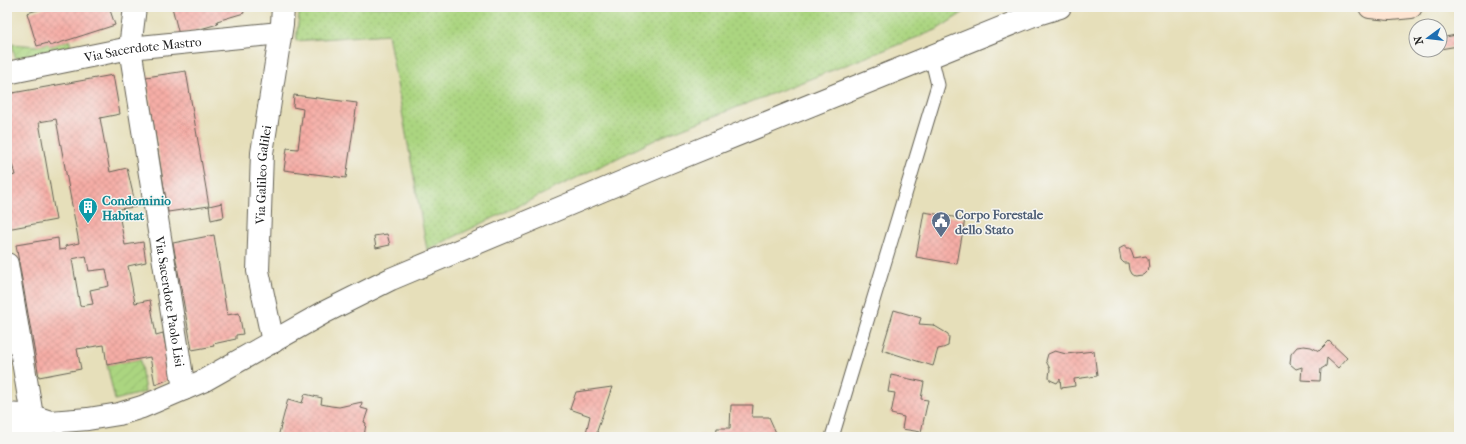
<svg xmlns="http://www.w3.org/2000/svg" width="1466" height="444" font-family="'IM FELL French Canon',serif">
	<defs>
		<pattern id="grass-dots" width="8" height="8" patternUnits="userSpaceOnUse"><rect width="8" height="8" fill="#abd580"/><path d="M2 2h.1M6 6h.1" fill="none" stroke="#93b66e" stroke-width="1.8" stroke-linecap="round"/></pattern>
		<pattern id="garden-furrows" width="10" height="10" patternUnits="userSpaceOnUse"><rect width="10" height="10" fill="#abd580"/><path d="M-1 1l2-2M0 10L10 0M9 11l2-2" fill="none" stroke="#93b66e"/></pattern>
		<pattern id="building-cross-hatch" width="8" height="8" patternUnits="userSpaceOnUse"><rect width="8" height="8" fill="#f6ada6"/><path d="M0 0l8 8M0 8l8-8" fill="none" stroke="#d2948e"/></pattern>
	</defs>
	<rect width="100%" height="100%" fill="#f6f6f2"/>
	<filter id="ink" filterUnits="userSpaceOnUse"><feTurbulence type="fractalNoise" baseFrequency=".025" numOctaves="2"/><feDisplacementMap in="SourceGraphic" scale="8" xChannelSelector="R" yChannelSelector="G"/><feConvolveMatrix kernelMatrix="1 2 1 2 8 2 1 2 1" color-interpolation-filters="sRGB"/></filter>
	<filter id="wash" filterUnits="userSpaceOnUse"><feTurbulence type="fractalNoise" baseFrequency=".012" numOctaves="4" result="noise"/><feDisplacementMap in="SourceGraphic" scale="16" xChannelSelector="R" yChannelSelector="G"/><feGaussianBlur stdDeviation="0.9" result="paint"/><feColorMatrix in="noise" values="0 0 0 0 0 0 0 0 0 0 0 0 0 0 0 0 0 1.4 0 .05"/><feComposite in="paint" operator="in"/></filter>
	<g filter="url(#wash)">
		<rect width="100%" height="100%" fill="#e6dfba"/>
		<path fill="url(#grass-dots)" stroke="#64784e" d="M300 7H972L936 30 663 136 427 250 388 34 296 41Z"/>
		<path fill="url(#garden-furrows)" stroke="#64784e" d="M69 40 71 46 15 58 12 44 37 46 48 43 50 46Z
			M140 359 145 392 115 400 107 365Z"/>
		<g id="blocks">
			<path fill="url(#building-cross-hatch)" fill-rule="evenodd" d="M48 7H109L115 25 50 46 48 43 37 46 27 13Z
				M172 7H247L243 9 244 13 217 21 218 24 179 35Z
				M1456 35 1458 46 1440 49V38Z
				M186 71 209 206 168 212 146 77Z
				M113 75 120 114 100 118 110 172 127 168 136 207 118 209 125 245 143 242 146 262 128 266 135 303 150 300 156 335 163 333 172 378 155 385 150 357 107 365 104 345 77 349 81 369 39 377 16 245 58 238 59 250 66 249 65 246 79 243 56 119 39 122 56 220 7 229V177L15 175 12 164 7 165V94ZM86 256 89 271 106 269 109 286 90 290 93 304 80 306 72 259Z
				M294 95 357 103 346 178 284 170 287 148 298 149 303 109 293 107Z
				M222 203 224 217 211 220 209 206Z
				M924 212 965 219 957 264 916 257Z
				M387 234 390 245 376 248 374 236Z
				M214 235 227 315 239 313 243 334 236 335V339L213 344 214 346 192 350 173 243Z
				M1126 245V248H1130L1132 252 1134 258 1146 256 1148 259 1149 269 1143 275 1134 276 1131 274 1129 270 1128 263H1124L1121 260 1119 249Z
				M894 310 921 318 919 324 933 325 948 334 949 337 948 346 943 348 938 349 933 366 882 350Z
				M1329 341 1347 358 1338 368 1327 358 1326 366 1321 369 1320 381 1301 380 1302 367 1296 369 1290 364 1291 354 1297 347 1304 346 1311 347 1319 351Z
				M1055 351 1066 354 1094 351 1097 376 1074 379 1075 386 1061 388 1060 379 1057 383 1050 380 1049 377 1050 369 1046 361 1048 354Z
				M891 375 924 382 921 399 928 400 921 432 902 429 904 417 891 414 895 393 888 392Z
				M612 387 597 431 599 437H585L590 416 570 409 576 392Z
				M305 394 322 398 321 404 331 406 339 407 362 402 361 408 368 410 364 422 366 423 364 437H278L288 399 302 403Z
				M731 405H753L752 417H769L777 435 773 437H698V435H716L717 428H730Z"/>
		</g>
	</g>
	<g filter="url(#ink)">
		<use href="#blocks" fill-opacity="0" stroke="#636053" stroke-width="1"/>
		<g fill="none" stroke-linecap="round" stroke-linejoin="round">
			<g stroke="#636053" stroke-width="15">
				<path id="service" d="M832 437 938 85 931 56"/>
			</g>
			<g stroke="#636053" stroke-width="24">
				<g id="minor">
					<path id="s1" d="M135 7 130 48 184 389"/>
					<path id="s2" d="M7 73 130 48 280 33"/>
					<path d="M7 264 32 416"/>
				</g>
			</g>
			<g stroke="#636053" stroke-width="24">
				<g id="tertiary">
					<path id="s3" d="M273 342 258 271 262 153 282 24 283 7"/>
					<path d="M7 414 32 416 50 422"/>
					<path d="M7 437 50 422 88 419 119 414 142 407 203 381 325 312 391 279 665 164 1031 16 1060 7"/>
				</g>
			</g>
			<g stroke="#636053" stroke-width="24">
				<path id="secondary" d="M1370 7 1390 9 1411 7"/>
			</g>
			<use href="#service" stroke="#fff" stroke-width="13"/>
			<use href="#minor" stroke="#fff" stroke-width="22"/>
			<use href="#tertiary" stroke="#fff" stroke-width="22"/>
			<use href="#secondary" stroke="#fde4d1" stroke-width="22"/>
		</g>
	</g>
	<defs>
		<g id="building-pin" transform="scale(1)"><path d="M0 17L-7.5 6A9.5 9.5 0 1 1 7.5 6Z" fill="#0f9aa8" stroke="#f6f6f2"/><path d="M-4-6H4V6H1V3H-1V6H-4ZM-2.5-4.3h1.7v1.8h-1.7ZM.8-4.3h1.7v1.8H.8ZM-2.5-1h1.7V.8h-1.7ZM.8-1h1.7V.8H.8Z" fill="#fff"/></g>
		<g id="civic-pin" transform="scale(1)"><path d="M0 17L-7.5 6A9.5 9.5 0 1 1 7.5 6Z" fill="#5c6f8a" stroke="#f6f6f2"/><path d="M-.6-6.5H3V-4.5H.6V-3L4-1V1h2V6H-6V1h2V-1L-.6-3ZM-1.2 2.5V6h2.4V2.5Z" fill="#fff"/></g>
	</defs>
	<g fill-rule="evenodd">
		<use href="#building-pin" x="88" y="207"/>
		<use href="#civic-pin" x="941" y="221"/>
	</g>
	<g text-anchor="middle" stroke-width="3" stroke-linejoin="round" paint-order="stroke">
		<g font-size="13" fill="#1c1c1c" stroke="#f6f6f2">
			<text dy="5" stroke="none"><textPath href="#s2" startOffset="138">Via Sacerdote Mastro</textPath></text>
			<text dy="5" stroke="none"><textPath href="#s3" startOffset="169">Via Galileo Galilei</textPath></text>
			<text dy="5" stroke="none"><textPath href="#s1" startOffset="298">Via Sacerdote Paolo Lisi</textPath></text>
		</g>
		<g font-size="13" font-weight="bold" fill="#0d838f" stroke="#f6f6f2" text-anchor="start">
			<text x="102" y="205">Condominio<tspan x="102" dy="15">Habitat</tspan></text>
		</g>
		<g font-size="13" font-weight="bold" fill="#4e5e75" stroke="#f6f6f2" text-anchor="start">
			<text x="955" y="219">Corpo Forestale<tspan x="955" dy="15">dello Stato</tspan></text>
		</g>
	</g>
	<rect width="1466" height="444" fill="none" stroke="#f6f6f2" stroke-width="24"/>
	<g transform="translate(1428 38) rotate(255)"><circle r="19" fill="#f6f6f2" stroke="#9f9f9c"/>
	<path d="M0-3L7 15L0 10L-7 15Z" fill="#1f6fb2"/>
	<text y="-6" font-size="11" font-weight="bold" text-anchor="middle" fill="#1c1c1c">N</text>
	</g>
</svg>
